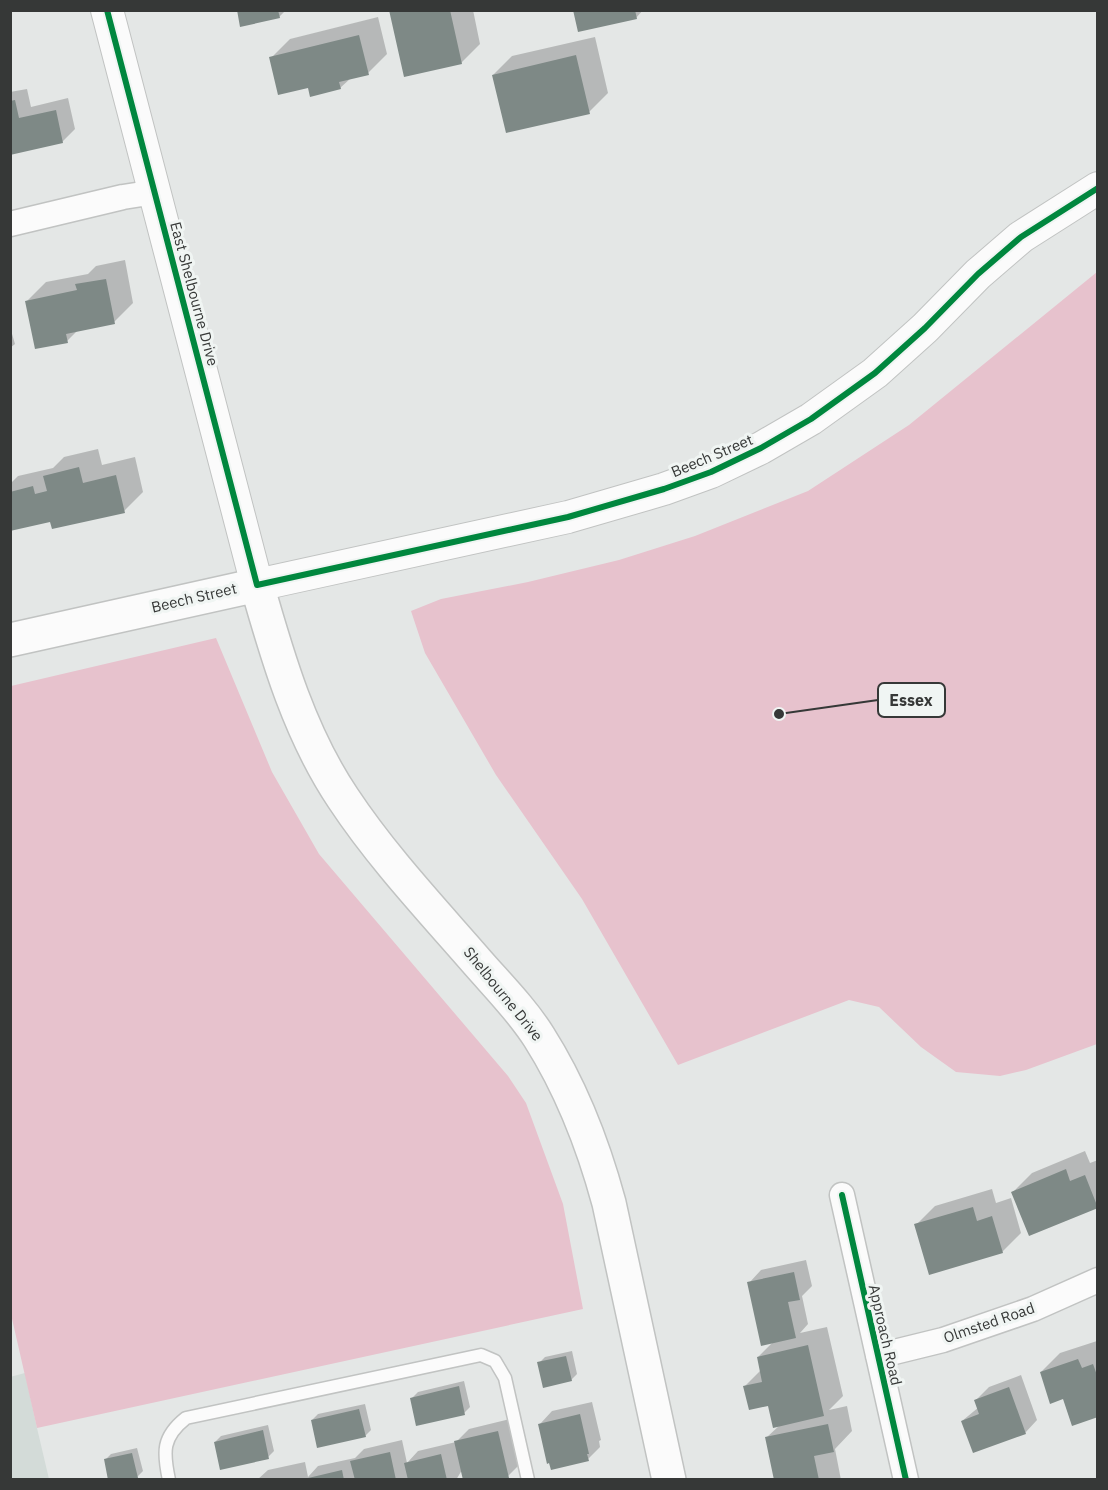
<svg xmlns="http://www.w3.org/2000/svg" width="1108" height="1490" font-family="'IBM Plex Sans',sans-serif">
	<rect width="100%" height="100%" fill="#e4e7e6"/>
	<path fill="#d3dbd8" d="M25 1373 37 1428 49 1479H11L10 1377Z"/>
	<path fill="#e7c2cd" d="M1097 272V1044L1026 1070 1000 1076 956 1072 921 1047 879 1007 849 1000 678 1065 582 899 496 775 425 653 411 611 441 599 528 582 619 560 695 536 808 491 909 425Z
		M216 638 272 772 319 854 508 1076 526 1103 563 1204 583 1309 37 1428 10 1310 11 686Z"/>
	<path fill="#0003" d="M238 10H286L279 17Z
		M390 10H473L480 44 461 63Z
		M575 10H643L636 18Z
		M378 17 387 54 368 73 351 78 340 88 309 86 271 58 290 39Z
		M595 37 608 93 589 112 493 75 512 56Z
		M27 89 31 107 68 98 75 129 62 142 10 153V92Z
		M125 260 133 303 114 322 79 329 67 341 27 301 46 282 88 274 96 266Z
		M10 327 15 344 10 348Z
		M98 449 102 465 135 457 143 492 124 511 51 520 10 530V484L18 476 53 468 64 457Z
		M1085 1151 1090 1163 1098 1160V1206L1030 1234 1013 1192 1032 1173Z
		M992 1189 996 1203 1011 1198 1021 1233 1002 1252 916 1225 935 1206Z
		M806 1260 812 1286 802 1296 808 1324 800 1333 827 1327 843 1396 829 1410 847 1406 852 1431 835 1449 841 1480H775L767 1437 780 1425 769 1404 745 1386 761 1370 758 1357 773 1342 749 1283 761 1270Z
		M1097 1341 1098 1416 1064 1397 1041 1372 1060 1353Z
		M572 1351 577 1374 571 1380 539 1363 545 1357Z
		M1021 1375 1037 1420 1025 1433 962 1421 979 1407 976 1400 989 1387Z
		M464 1381 470 1407 464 1413 412 1398 418 1392Z
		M592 1402 601 1440 599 1441 600 1447 588 1459 540 1424 552 1411Z
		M365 1404 371 1430 365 1436 312 1420 318 1414Z
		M510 1419 520 1464 507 1477 498 1480H464L462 1470 456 1480H257L268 1470 305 1462 308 1477 318 1466 355 1458 364 1449 402 1440 407 1463 418 1451 456 1442 469 1429Z
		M268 1425 274 1451 268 1457 215 1442 221 1436Z
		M137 1448 143 1471 137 1477 109 1480 105 1460 111 1454Z"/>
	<path fill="#7e8986" d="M237 10H278L280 18 240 27Z
		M389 10H450L462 64 404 77Z
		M573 10H635L637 19 578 32Z
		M359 35 369 75 339 82 341 89 310 97 308 88 278 95 269 57Z
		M576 55 590 114 506 133 492 75Z
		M15 100 19 118 56 110 63 143 10 155V101Z
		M106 279 115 324 66 334 68 343 35 349 25 301 77 290 75 284Z
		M79 467 83 483 116 475 125 513 52 529 50 522 10 531V492L33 486 35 494 47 491 43 476Z
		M1066 1169 1070 1181 1085 1175 1098 1208 1029 1236 1011 1192Z
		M973 1207 977 1221 992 1216 1003 1253 929 1275 914 1224Z
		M794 1272 800 1300 788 1302 796 1338 761 1346 747 1282Z
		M808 1345 824 1416 773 1428 768 1406 749 1410 743 1386 762 1382 757 1357Z
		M566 1356 572 1381 543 1388 537 1362Z
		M1078 1359 1082 1368 1093 1364 1098 1378V1417L1072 1426 1063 1399 1050 1404 1040 1372Z
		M459 1386 465 1415 416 1426 410 1398Z
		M1009 1387 1026 1434 973 1453 961 1421 979 1414 974 1400Z
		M359 1409 366 1437 317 1448 311 1420Z
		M580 1414 589 1454H587L589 1461 551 1470 549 1463 547 1464 538 1424Z
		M828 1424 834 1452 814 1456 819 1480H774L765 1437Z
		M263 1430 269 1459 220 1470 214 1442Z
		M498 1431 509 1478 463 1480 454 1441Z
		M390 1452 396 1480H355L350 1461Z
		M132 1453 138 1478 108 1480 104 1459Z
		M441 1454 447 1480H408L404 1463Z
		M342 1470 344 1480H304V1479Z"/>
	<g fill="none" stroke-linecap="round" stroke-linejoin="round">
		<g stroke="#c1c3c2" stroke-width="15">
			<path id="service" d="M169 1480C163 1452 162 1437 186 1418L481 1355 495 1361 505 1378 528 1480"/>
		</g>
		<g stroke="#c1c3c2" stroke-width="27">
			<path id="minor" d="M10 224 123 197 155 192
				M842 1195 906 1480
				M878 1356 943 1340 1033 1309 1098 1280"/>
		</g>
		<g stroke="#c1c3c2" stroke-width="34">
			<path id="tertiary" d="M107 10 257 585 568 517 664 489 711 472 761 448 811 419 875 373 925 328 978 274 1021 237 1098 188"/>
		</g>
		<g stroke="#c1c3c2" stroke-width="36">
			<path id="secondary" d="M10 640 257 585C278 659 300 734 343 798 382 857 432 910 478 963 499 987 522 1010 539 1037 572 1089 593 1144 609 1203L669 1480"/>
		</g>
		<use href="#service" stroke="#fbfbfb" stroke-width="12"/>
		<use href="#minor" stroke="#fbfbfb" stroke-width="24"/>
		<use href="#tertiary" stroke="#fbfbfb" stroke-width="32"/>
		<use href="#secondary" stroke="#fbfbfb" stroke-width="33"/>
		<g stroke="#f0f5f3" stroke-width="10">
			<path id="cycleway" d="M107 10 257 585 568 517 664 489 711 472 761 448 811 419 875 373 925 328 978 274 1021 237 1098 188
				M842 1195 906 1480"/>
		</g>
		<use href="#cycleway" stroke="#00873e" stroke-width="6"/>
	</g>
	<g text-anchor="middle" stroke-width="6" stroke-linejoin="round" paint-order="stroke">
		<g font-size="15" fill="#363837" stroke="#f0f5f3">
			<text transform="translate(194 294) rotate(75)" y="5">East Shelbourne Drive</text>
			<text transform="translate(712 456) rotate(-23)" y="5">Beech Street</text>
			<text transform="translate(194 598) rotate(-13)" y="5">Beech Street</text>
			<text transform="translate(503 994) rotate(51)" y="5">Shelbourne Drive</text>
			<text transform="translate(989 1323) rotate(-19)" y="5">Olmsted Road</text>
			<text transform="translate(885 1335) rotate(77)" y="5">Approach Road</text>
		</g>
	</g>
	<path fill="none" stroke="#363837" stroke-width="2" d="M779 714L878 700"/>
	<circle fill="#363837" stroke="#f0f5f3" stroke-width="2" cx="779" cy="714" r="6"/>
	<rect fill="#f0f5f3" stroke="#363837" stroke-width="2" x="878" y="683" width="67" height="34" rx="6"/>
	<g font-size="16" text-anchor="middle" font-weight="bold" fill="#363837">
		<text x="911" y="706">Essex</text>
	</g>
	<rect width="1108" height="1490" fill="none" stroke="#363837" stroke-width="24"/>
</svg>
